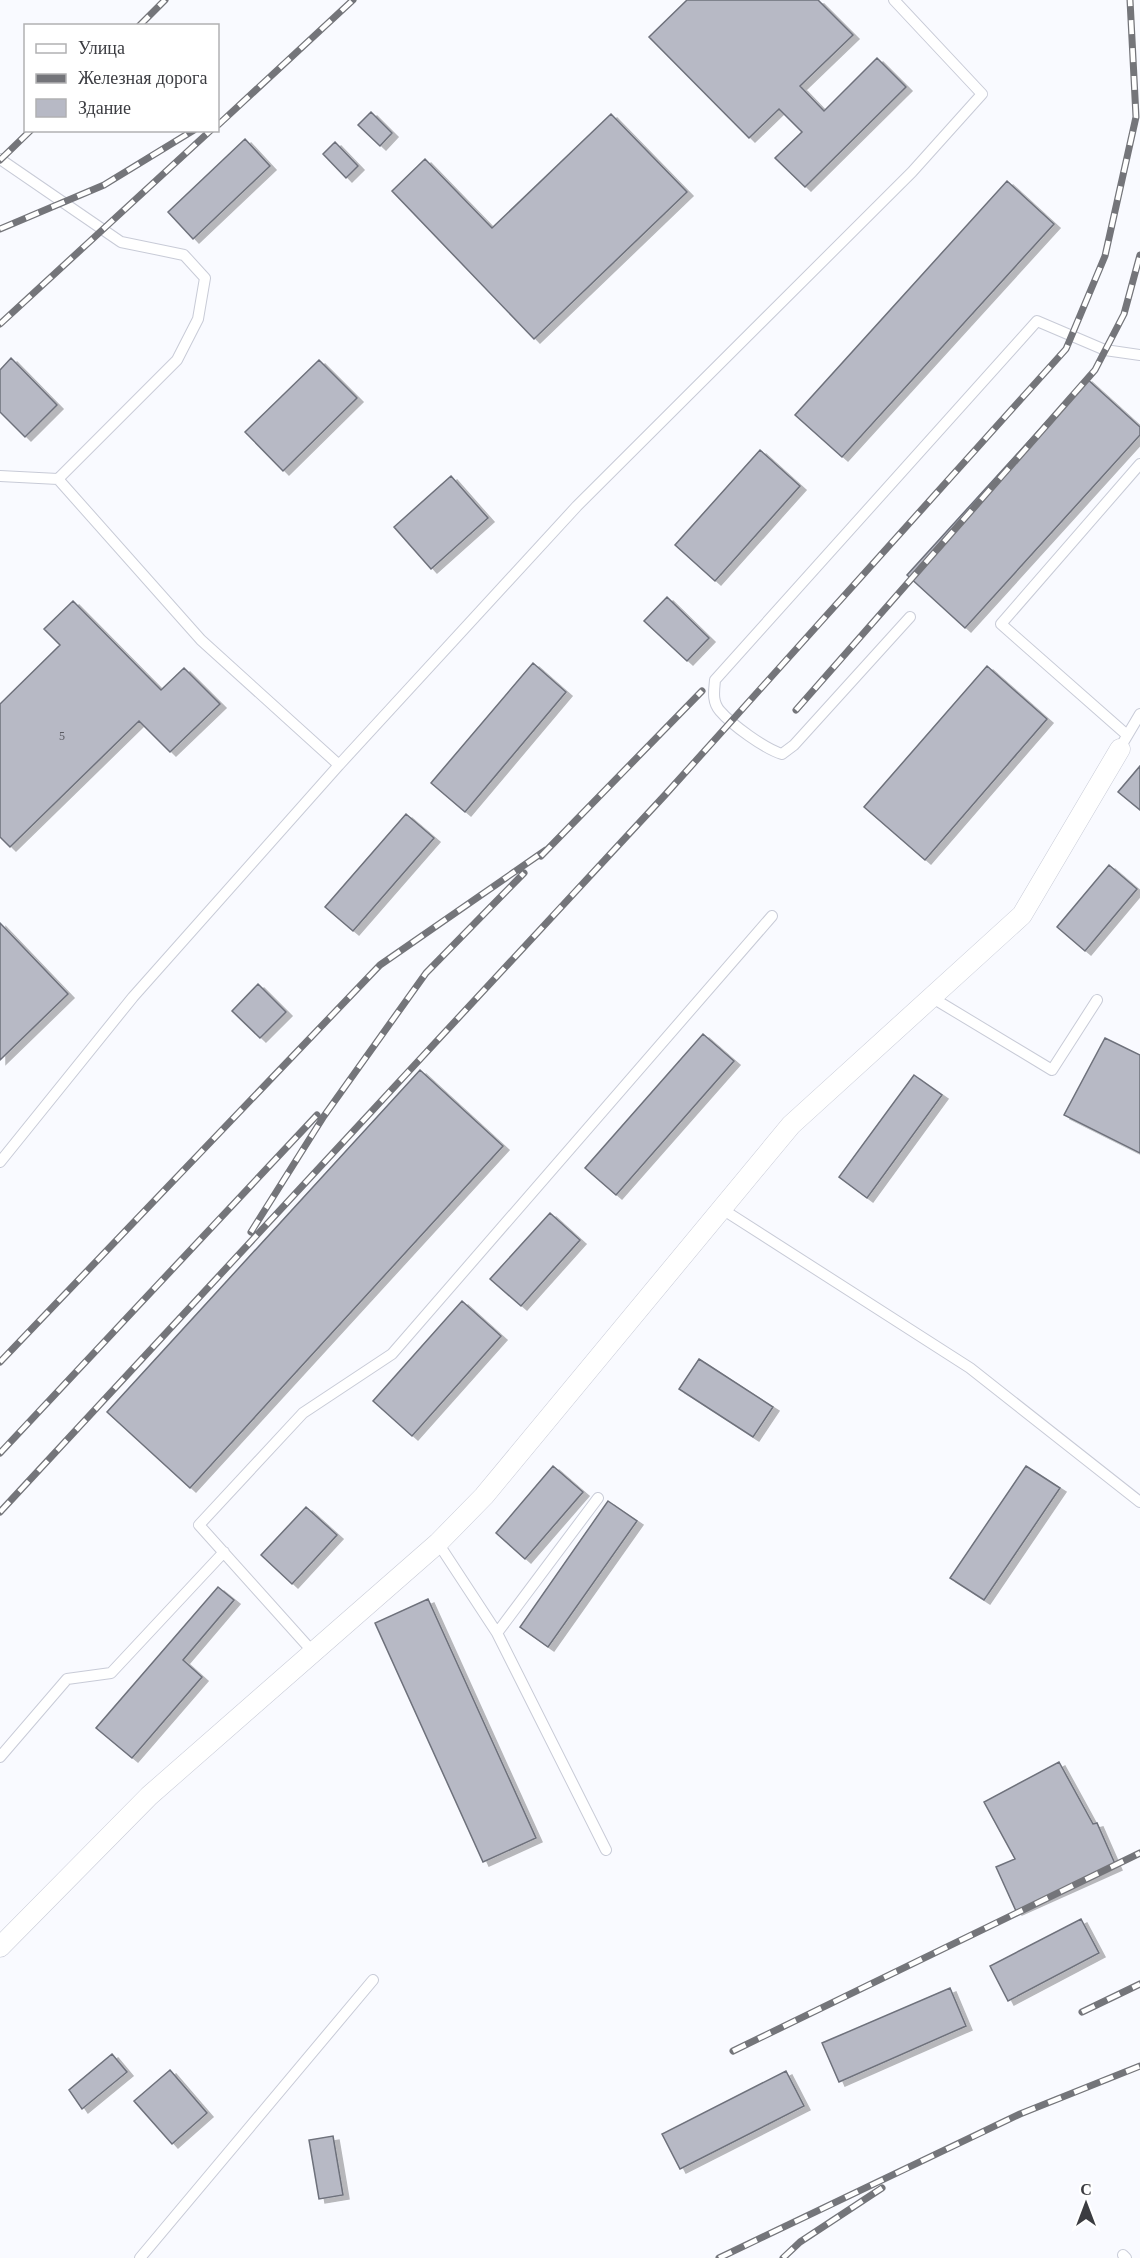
<svg xmlns="http://www.w3.org/2000/svg" width="1140" height="2258" font-family="Georgia,serif">
	<defs>
		<filter id="shadow"><feDropShadow dx="6" dy="4" stdDeviation="0" flood-color="#0004"/></filter>
	</defs>
	<rect width="100%" height="100%" fill="#f9faff"/>
	<path fill="#b7b9c5" stroke="#6e717b" stroke-width="1.5" filter="url(#shadow)" d="M687 0H818L853 35 800 86 824 111 877 58 906 87 805 187 775 158 802 132 779 109 749 138 649 37Z
		M371 112 392 133 380 146 358 125Z
		M611 114 687 192 534 339 392 191 425 159 492 228Z
		M245 139 270 166 193 239 168 212Z
		M335 142 358 166 346 178 323 154Z
		M1007 181 1054 224 842 457 795 415Z
		M11 358 57 405 25 437 0 412V370Z
		M319 360 357 398 283 471 245 432Z
		M1086 378 1140 427V435L965 628 907 575Z
		M760 450 800 486 715 581 675 545Z
		M451 476 488 518 431 569 394 527Z
		M667 597 709 638 687 661 644 621Z
		M73 601 161 690 184 668 220 704 170 752 139 721 10 847 0 837V704L60 645 44 629Z
		M533 663 566 692 465 812 431 783Z
		M987 666 1047 719 925 860 864 807Z
		M1140 766V810L1118 792Z
		M406 814 434 838 353 931 325 907Z
		M1109 865 1137 889 1085 951 1057 927Z
		M0 923 68 994 0 1060Z
		M258 984 286 1012 260 1038 232 1011Z
		M703 1034 734 1061 616 1195 585 1168Z
		M1105 1038 1140 1055V1153L1064 1115Z
		M420 1070 503 1146 190 1488 107 1412Z
		M914 1075 942 1095 867 1198 839 1177Z
		M550 1213 580 1240 521 1306 490 1279Z
		M462 1301 501 1336 412 1436 373 1401Z
		M699 1359 773 1407 753 1437 679 1389Z
		M553 1466 583 1492 525 1559 496 1533Z
		M1026 1466 1060 1488 984 1600 950 1578Z
		M608 1501 637 1521 548 1647 520 1627Z
		M306 1507 337 1535 292 1584 261 1555Z
		M218 1587 234 1600 183 1660 202 1677 132 1758 96 1728Z
		M428 1599 536 1838 483 1862 375 1623Z
		M1059 1762 1093 1824 1097 1823 1116 1866 1016 1911 996 1867 1015 1859 984 1802Z
		M1081 1919 1099 1953 1008 2001 990 1966Z
		M950 1988 966 2026 839 2082 822 2043Z
		M112 2054 127 2072 82 2109 69 2090Z
		M170 2070 207 2113 172 2144 134 2101Z
		M786 2071 804 2106 680 2169 662 2134Z
		M333 2136 343 2195 319 2199 309 2140Z"/>
	<g fill="none" stroke-linecap="round" stroke-linejoin="round">
		<g stroke="#c8cbd7" stroke-width="12">
			<path id="lane" d="M0 159 121 242 184 255 205 278 198 319 177 360 58 479
				M0 476 58 479 201 640 339 765 133 997 0 1162
				M910 617 794 745 782 754C765 749 732 725 720 711 712 702 714 691 715 680L1037 321 1105 350 1140 355
				M1127 735 1001 624 1140 464
				M1124 741 1140 714
				M339 765 577 506 912 172 982 94 894 0
				M931 997 1052 1070 1097 1000
				M722 1209 970 1368 1140 1502
				M438 1543 497 1633 606 1850
				M497 1633 598 1498
				M313 1652 199 1525 303 1413 392 1354 772 916
				M0 1757 67 1679 111 1673 224 1552
				M1123 2255 1126 2258
				M140 2258 373 1980"/>
		</g>
		<g stroke="#c8cbd7" stroke-width="21">
			<path id="street" d="M0 1947 149 1796 438 1543 484 1496 791 1125 1022 915 1120 749"/>
		</g>
		<use href="#lane" stroke="#fff" stroke-width="10"/>
		<use href="#street" stroke="#fff" stroke-width="20"/>
		<g stroke="#74757a" stroke-width="7">
			<path id="rail" d="M139 26 165 0
				M218 125 353 0
				M0 160 31 130
				M0 229 104 185 194 130
				M0 324 211 130
				M796 710 1095 370 1124 314 1140 255
				M541 856 702 691
				M251 1232 324 1116 426 973 524 873
				M0 1362 380 965 546 850
				M0 1453 317 1115
				M0 1512 665 795 1066 349 1105 256 1136 117 1130 0
				M1082 2012 1140 1984
				M733 2051 1140 1853
				M719 2258 1020 2114 1140 2066
				M783 2258 800 2242 882 2188"/>
		</g>
		<use href="#rail" stroke="#fff" stroke-width="4.5" stroke-dasharray="14" stroke-linecap="butt"/>
	</g>
	<g text-anchor="middle" stroke-width="5" stroke-linejoin="round" paint-order="stroke">
		<g font-size="12" fill="#5a5b62">
			<text x="62" y="740">5</text>
		</g>
	</g>
	<rect x="24" y="24" width="195" height="108" fill="#ffffff" stroke="#b1b1b3" stroke-width="1.5"/>
	<rect x="36" y="44" width="30" height="9" fill="#ffffff" stroke="#b1b1b3" stroke-width="1.5"/>
	<text x="78" y="54" font-size="18" fill="#3b3c41">Улица</text>
	<rect x="36" y="74" width="30" height="9" fill="#74757a" stroke="#b1b1b3" stroke-width="1.5"/>
	<text x="78" y="84" font-size="18" fill="#3b3c41">Железная дорога</text>
	<rect x="36" y="99" width="30" height="18" fill="#b7b9c5" stroke="#b1b1b3" stroke-width="1.5"/>
	<text x="78" y="114" font-size="18" fill="#3b3c41">Здание</text>
	<g transform="translate(1086 2204)" stroke="#ffffff" stroke-width="4.5" paint-order="stroke">
	<path d="M0-4.5L10 22L0 15L-10 22Z" fill="#3b3c41"/>
	<text y="-9" font-size="16" font-weight="bold" text-anchor="middle" fill="#3b3c41">С</text>
	</g>
</svg>
